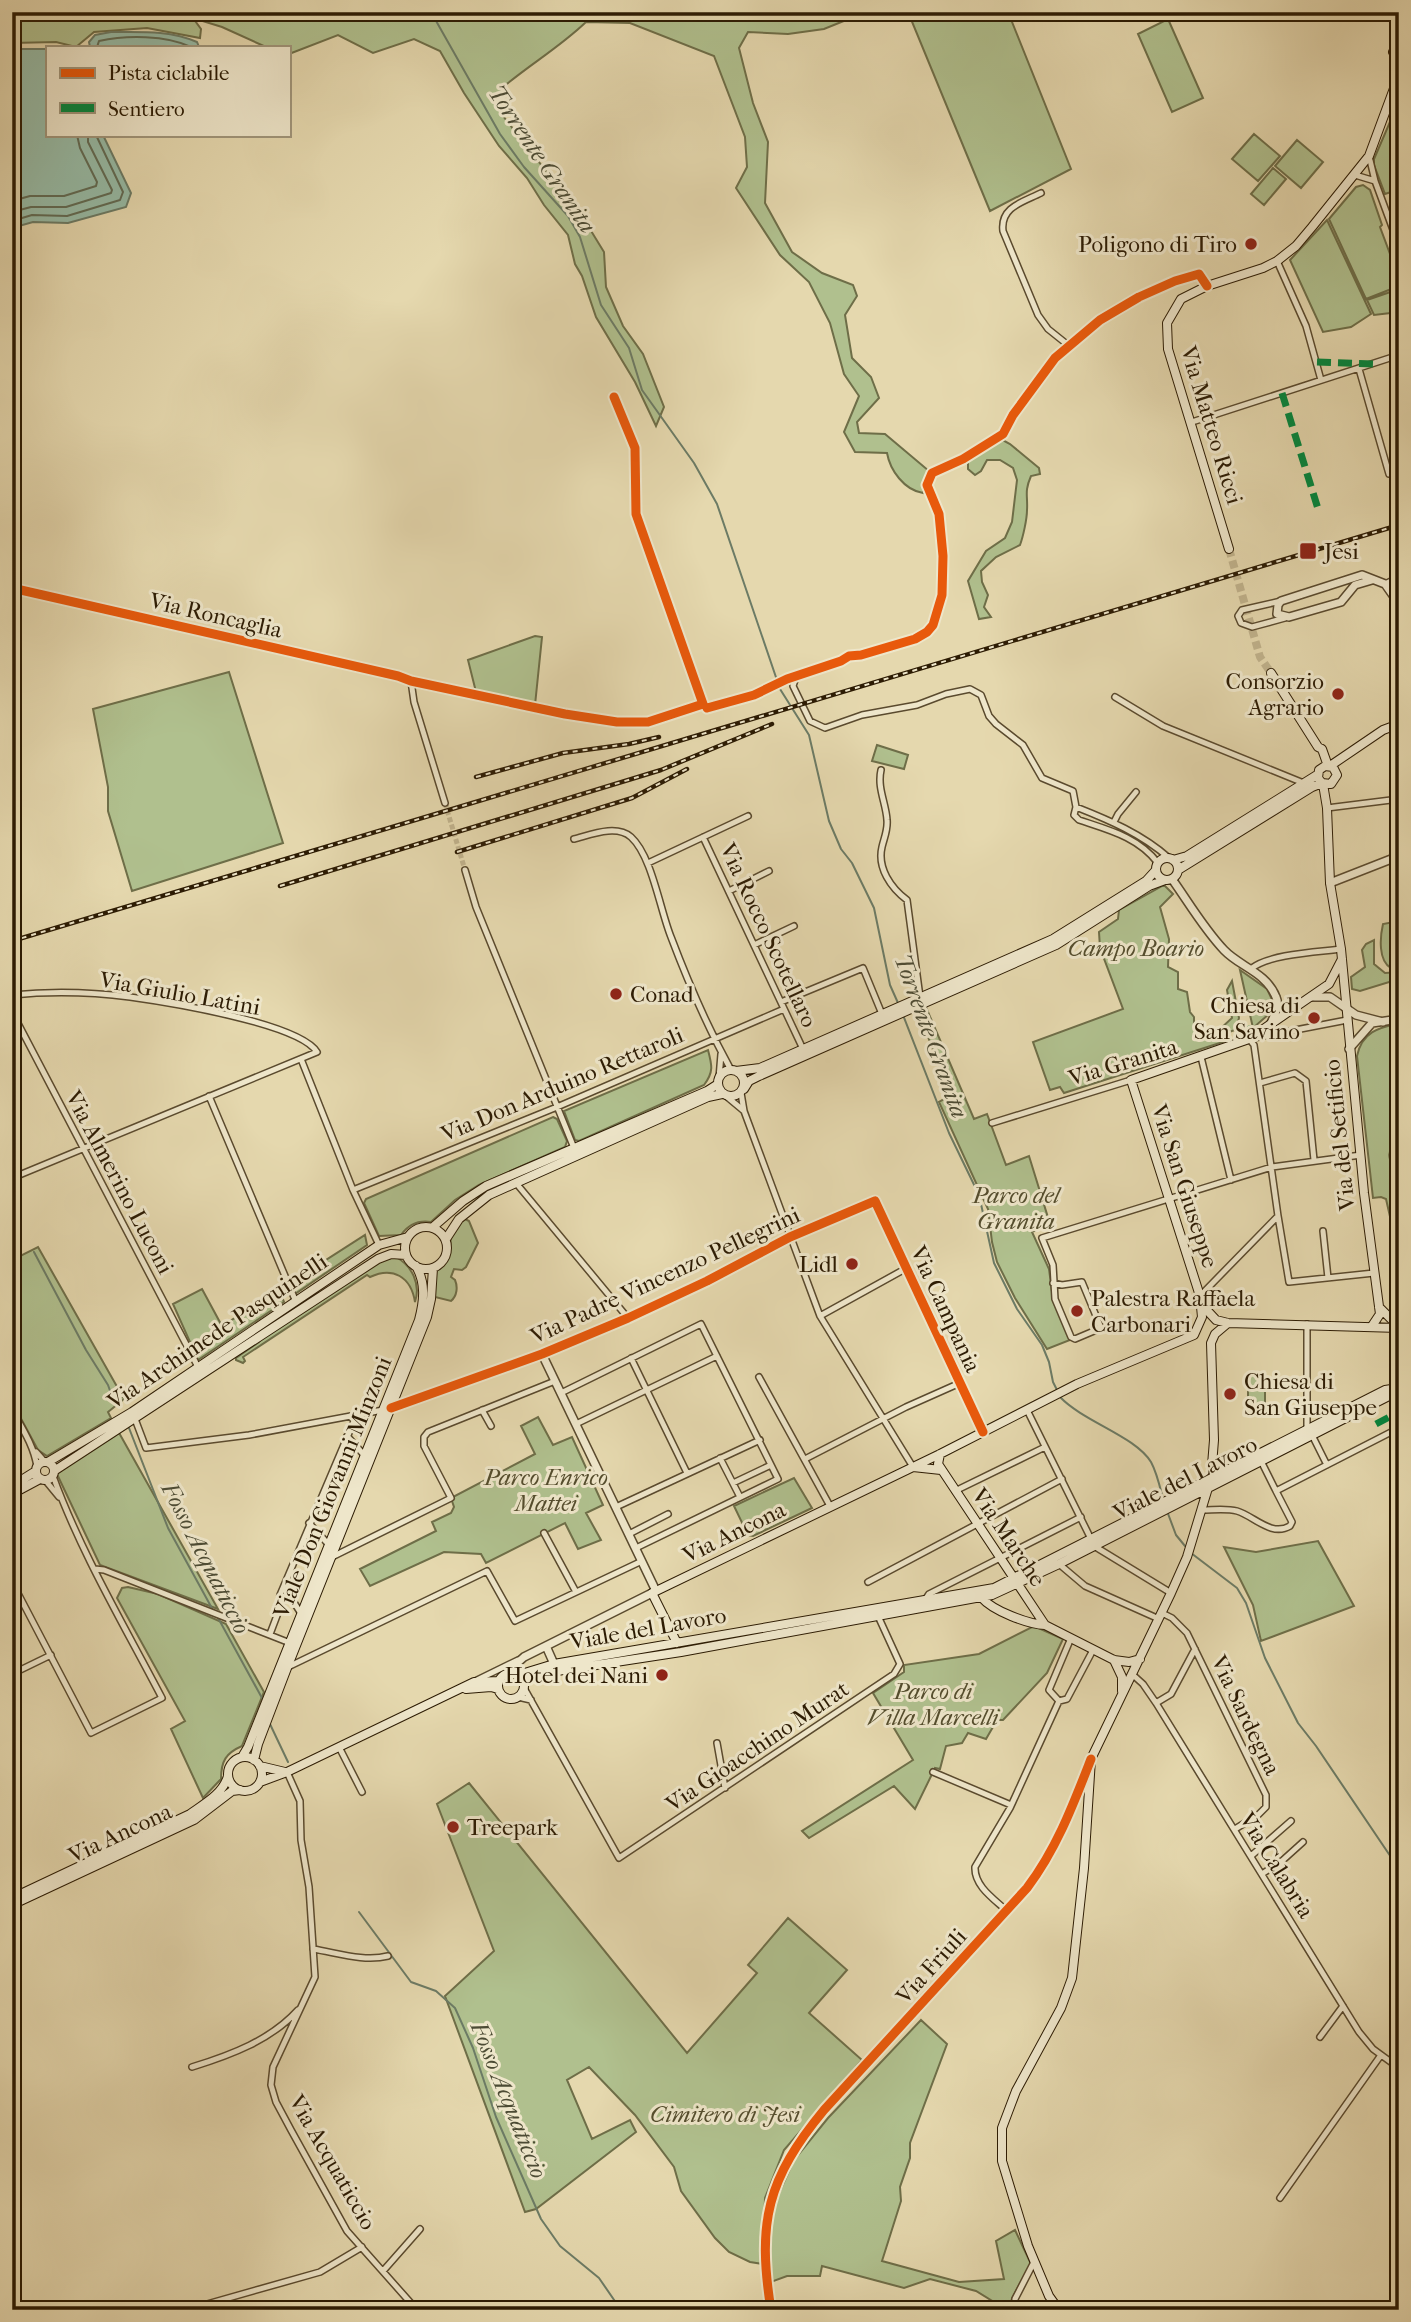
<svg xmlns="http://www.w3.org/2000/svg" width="1411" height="2322" font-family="'IM FELL French Canon',serif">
	<rect width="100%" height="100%" fill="#e5d8ae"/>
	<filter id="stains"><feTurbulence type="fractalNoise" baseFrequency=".00286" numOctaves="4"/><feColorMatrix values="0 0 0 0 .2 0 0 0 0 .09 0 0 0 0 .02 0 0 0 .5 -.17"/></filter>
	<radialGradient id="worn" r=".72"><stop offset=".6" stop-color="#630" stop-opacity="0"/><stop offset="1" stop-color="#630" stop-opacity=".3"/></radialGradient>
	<path fill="#b0c08e" stroke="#6e6e48" stroke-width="2" d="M12 12H866L824 29 788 34 748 32 739 48 753 103 768 142 765 203 792 252 822 273 853 285 857 296 845 315 852 358 871 377 879 398 857 422 859 433 885 434 929 471 923 493C904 490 890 470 887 453L855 452 844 432 859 396 844 374 830 323 809 282 780 255 736 188 747 167 745 137 714 56 630 23 586 22C560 47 529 65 502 88L503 116 585 221 604 252 606 287 623 326 643 354 664 407 656 426 635 382 596 317 582 276 575 264 568 235 544 205 527 178 499 146 464 93 440 51 414 39 373 53 338 35 289 54V47H266L222 27 193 18 201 29 200 38 147 28 94 32 76 47 56 42 12 43Z
		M908 12H1008L1071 169 990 211Z
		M1168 19 1203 98 1172 112 1138 34Z
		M1399 91V196L1394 198 1391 192 1385 194 1374 165V159L1393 115Z
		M1254 134 1280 156 1258 181 1232 159Z
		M1297 140 1323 162 1301 188 1275 166Z
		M1273 168 1286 179 1264 205 1251 194Z
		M1363 185 1370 190 1382 225 1380 227 1399 278V286L1366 299 1329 219 1356 187Z
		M1327 220 1371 314 1351 327 1323 332 1290 260Z
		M1399 289V312L1374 315 1367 300Z
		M999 438 1010 444 1039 468 1040 474 1031 476C1024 492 1028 496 1027 510 1027 519 1023 537 1020 545L996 557 981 571 982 582 988 595 984 607 991 617 979 619 968 581 986 551 1005 538 1012 522 1017 480 1013 468 1000 460H987L981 471 975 475 968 469V458Z
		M535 636 542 637 535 705 476 692 468 660Z
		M229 672 283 843 132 891 108 811V787L93 709Z
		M877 745 908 755 904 769 872 761Z
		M1164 885 1173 894 1160 907 1169 939 1168 967 1178 972V989L1187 992 1190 1012 1194 1017V1024L1203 1031H1218L1232 1018 1227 990 1232 981 1239 1018 1235 1030 1226 1033 1223 1042 1064 1093 1060 1087 1050 1090 1033 1042 1123 1009 1100 948 1099 932 1118 919 1119 910Z
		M1399 921V966L1391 968C1378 961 1380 937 1383 924Z
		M1374 940V964L1385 973 1399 972V979L1360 991 1352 989 1351 977 1365 967 1362 950 1366 944Z
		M1240 970 1267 989 1274 1004 1269 1014 1253 1028Z
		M925 1005 974 1119 987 1114 1006 1165 1029 1156 1050 1224 1032 1232 1049 1269 1053 1299 1070 1340 1047 1349 1015 1298 997 1262 992 1242 988 1209 939 1102 951 1095 917 1009Z
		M1399 1023V1138C1379 1156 1396 1166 1399 1186 1400 1197 1399 1210 1399 1221H1391L1386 1199 1381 1197 1373 1198 1357 1056C1362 1032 1378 1028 1399 1023Z
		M708 1050C712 1065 714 1072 704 1085L579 1141 575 1140 564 1111Z
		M553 1117 557 1119 567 1141 565 1147 479 1185 455 1200 431 1222C418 1220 408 1225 401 1235L379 1236 364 1203 366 1199Z
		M465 1219 469 1221 478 1243 466 1267 462 1270 454 1269 451 1277 455 1280C458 1287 457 1296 451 1301L435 1297V1272C439 1268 444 1265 447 1259 455 1244 443 1230 465 1219Z
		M365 1235 367 1245 295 1294 290 1283Z
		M38 1247 124 1399 108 1412 111 1418 47 1456 38 1450 12 1402V1260Z
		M396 1257C412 1266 421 1284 415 1302 411 1277 393 1266 370 1277L367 1275 243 1357 245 1361 243 1363 236 1360V1358L259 1342 265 1333 382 1260Z
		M202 1289 222 1326 279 1290 284 1302 198 1360 173 1304Z
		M1248 1373H1265V1405H1248Z
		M538 1417 553 1445 572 1437 603 1505 586 1513 601 1540 578 1549 565 1523 486 1563 481 1554 444 1552 370 1586 360 1569 436 1531 432 1522 451 1513 454 1507 451 1498 535 1454 521 1426Z
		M118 1431 218 1609 100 1565 56 1472Z
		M794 1478 812 1508 753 1536 748 1535 734 1506Z
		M1318 1541 1354 1606 1261 1641 1253 1605 1224 1547 1256 1552Z
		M128 1587 158 1594 226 1624 264 1692 242 1746C226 1753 221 1761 221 1779L203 1798 171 1729 185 1721 117 1598 122 1588Z
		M1034 1626 1063 1639 1047 1673 1003 1720H997L986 1739 968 1733 962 1743 946 1746 940 1769 935 1768 915 1809 894 1786 809 1838 802 1831 913 1760 873 1693 904 1672V1665L979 1654Z
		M469 1783 687 2053 757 1973 748 1965 788 1918 847 1970 809 2013 862 2060 784 2150 765 2198 763 2264 750 2262 729 2252 715 2238 681 2191 674 2167 635 2115 589 2067 567 2080 592 2139 630 2120 636 2132 536 2209 525 2212 445 1996 494 1951 437 1804Z
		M921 2020 947 2044 910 2143V2158L900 2187 901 2201 882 2261 959 2282 1004 2279 996 2241 1015 2230 1031 2264 1012 2298 1010 2310H1007L976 2291 930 2279 904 2288 822 2266 820 2276H787L771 2282 766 2248 770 2213 794 2160 828 2118Z"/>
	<path fill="#97bba6" stroke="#6c7b65" stroke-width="2" d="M111 32C140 32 170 30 197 42L199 47H90L89 42 95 35Z
		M12 49H47V135H103L131 193 126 207 68 223 33 222 12 228Z"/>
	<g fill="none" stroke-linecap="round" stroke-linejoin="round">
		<path stroke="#626b54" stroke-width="2" d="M97 47 99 41C126 35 166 35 191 47
			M12 201 30 196H64L96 186 97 182 80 148 77 135
			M12 212 31 207H66L111 193 112 190 88 142V135
			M12 221 32 215 67 216 120 200 123 192 96 135"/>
		<path stroke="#6c7b65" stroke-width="2" d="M431 12 500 134 524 167 568 216 580 237 601 305 629 348 642 390 694 463 717 504 780 689 809 735 829 821 841 849 852 863 874 908 890 985 898 1003
			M903 1015 949 1133 979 1195 994 1263 1017 1309 1042 1345 1049 1362 1053 1382 1058 1392
			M34 1252 86 1350 108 1385 114 1402
			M1060 1397C1084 1422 1135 1436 1151 1462 1157 1473 1160 1487 1163 1499
			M129 1428 168 1528 214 1612
			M1167 1511 1176 1535 1185 1546
			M1191 1553 1237 1588 1246 1603 1265 1658 1298 1723 1316 1746 1399 1869
			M217 1616 262 1698
			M269 1722 288 1762
			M359 1912 411 1982 436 1991 455 2008 473 2048 496 2117 541 2219 560 2246 599 2278 621 2310"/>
		<path stroke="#c0b28c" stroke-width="5" stroke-dasharray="5 2.5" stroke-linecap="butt" d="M445 803 465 870"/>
		<path stroke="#c0b28c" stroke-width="8" stroke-dasharray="8 4" stroke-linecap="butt" d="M1229 549 1260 657 1271 673"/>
		<g stroke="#5a4a2e" stroke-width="8">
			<path id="minor" d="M1369 156 1375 181 1399 246
				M1355 175 1375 181
				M1041 193C1023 202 1000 207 1003 231L1038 315 1048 329 1068 345
				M1277 261 1306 326 1321 380
				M1359 369 1389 474
				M1192 422 1399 355
				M1385 584 1399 577
				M12 588 398 676 411 681 565 714 617 722H648L703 704 636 514 635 448 614 397
				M1281 601 1242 610 1238 616 1241 623 1252 627 1285 618
				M411 681 414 702 445 803
				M1115 697 1163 726 1306 784
				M881 770C877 788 886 803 887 820 888 830 884 838 882 847 877 868 891 888 907 900L920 997
				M1076 807C1109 820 1142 834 1169 858
				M1327 808 1399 799
				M1114 822 1118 814 1136 792
				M703 837 803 1049
				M574 839C590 835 616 824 631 837 652 856 660 910 671 937 688 982 708 1028 731 1070
				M648 863 748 816
				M1158 863C1138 837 1109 830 1079 820L1074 815 1076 807 1073 791 1042 778 1023 745 996 724 989 716 981 695 970 689 946 694 917 705 862 715 825 728 810 721 793 686 797 674C814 668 831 664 848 657 852 655 858 656 863 654 882 650 908 645 924 633 951 615 944 544 939 515 937 505 931 495 927 485L932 473 963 459 1003 434 1013 415 1055 358 1100 320 1139 297 1175 281 1199 274 1207 286
				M465 870 476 907 574 1148
				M729 891 769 871
				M754 945 794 926
				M1252 968C1270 954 1318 952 1341 949
				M12 995C51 991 91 992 130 997 166 1002 299 1023 317 1052L12 1178
				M781 1002 863 968 882 1014
				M12 1012 198 1367
				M1201 1057 1231 1180
				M301 1059 353 1190 379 1245
				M719 1078 721 1054
				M1260 1083 1295 1073 1306 1081 1314 1160
				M741 1093 744 1111 820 1316 913 1467
				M209 1096 296 1302
				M726 1096 744 1111
				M992 1123 1131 1080
				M1399 1140C1388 1151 1394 1165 1399 1177
				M516 1183 628 1318
				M353 1190 557 1107 784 1009
				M1278 1216 1289 1282 1374 1273
				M1323 1231 1328 1278
				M1053 1283 1062 1285 1082 1282 1101 1328 1075 1339 1071 1337 1055 1299 1053 1265 1042 1238 1272 1167 1361 1155
				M1200 1296 1278 1216 1254 1045 1249 1039 1347 1020
				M820 1316 905 1269
				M1307 1324V1429
				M542 1354 628 1318 707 1281 790 1237 875 1201 983 1432
				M631 1358 687 1473
				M759 1377 830 1506
				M561 1393 701 1324 778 1479 636 1548
				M12 1410C22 1428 34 1446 37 1467
				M482 1410 491 1426
				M1027 1410 1091 1539
				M135 1419 146 1448 249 1435 383 1410
				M576 1424 717 1356
				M1312 1435 1327 1465
				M347 1436 365 1456
				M36 1452 44 1461
				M720 1458 740 1497
				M805 1459 906 1407 960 1383
				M1261 1461 1276 1491 1399 1428
				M1399 1463 1397 1476 1399 1503
				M45 1480 59 1497
				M733 1483 771 1465
				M955 1491 1045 1447
				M616 1507 760 1440
				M1202 1510C1213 1510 1226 1508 1237 1511 1254 1516 1271 1537 1290 1526L1292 1522 1276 1491
				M309 1523 330 1546
				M544 1533 576 1592
				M629 1534 668 1514
				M1094 1546 1171 1593
				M332 1557 451 1498 424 1446V1437L428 1432 555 1381
				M1059 1564 1085 1586 1159 1619
				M95 1569 104 1570 290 1643
				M12 1582 91 1733 162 1698C124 1625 81 1553 53 1476
				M868 1582 1062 1479
				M925 1600 929 1594 1081 1517
				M1162 1613 1172 1618 1187 1633 1266 1795V1807L1258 1815 1235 1829
				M302 1615 293 1601 280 1595 357 1414
				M270 1634 284 1597
				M288 1667 487 1571 515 1621 642 1561
				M12 1674 51 1655
				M1133 1675 1143 1684 1156 1703 1359 2032 1373 2049 1399 2068
				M477 1680 518 1660
				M524 1688 619 1858 894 1674 900 1664 878 1616
				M518 1697 531 1700
				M1059 1701 1067 1699 1093 1650
				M1156 1703 1171 1694 1195 1649
				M717 1743 725 1788
				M339 1747 362 1792
				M287 1772 300 1801 301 1840 309 1887 315 1977 273 2067 271 2085 276 2102 291 2130 347 2231 417 2310
				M933 1772 1011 1805
				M1251 1856 1291 1821
				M1262 1874 1283 1860 1303 1842
				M1007 1911C994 1899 974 1886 975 1867L1010 1808 1059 1701 1049 1690 1071 1638
				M313 1949C338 1953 364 1962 388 1956
				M1320 2037 1343 2006
				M192 2067C231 2055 271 2040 298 2010
				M1280 2198 1381 2055
				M383 2271 420 2229
				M186 2310 320 2272 362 2247
				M771 2310C757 2222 767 2179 824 2110L1027 1888C1055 1850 1072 1809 1089 1765
				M1014 2310 1015 2299 1034 2262"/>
		</g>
		<g stroke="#5a4a2e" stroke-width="10">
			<path id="tertiary" d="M1372 580 1355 585 1341 602 1289 617 1277 614 1278 605 1281 601 1362 575 1385 584 1399 604
				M1172 879C1189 903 1204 929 1224 950 1240 967 1266 972 1276 997 1280 1006 1275 1014 1271 1023
				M1330 883 1399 856
				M1312 997H1330L1356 1015 1383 1022
				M1349 1049 1372 1023 1399 1019
				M391 1408 542 1354 656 1591
				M546 1646 554 1664
				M514 1673 515 1665 524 1657 652 1593"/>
		</g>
		<g stroke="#2c1b03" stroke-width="10">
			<path id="secondary" d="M1399 42 1393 52 1399 61
				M1395 78 1396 59
				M1229 549 1168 349 1167 323 1181 299 1207 286 1263 268 1277 261 1296 246 1312 227 1369 156 1399 75
				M1271 673 1318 747 1322 749 1328 766
				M1330 766 1383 730 1399 724
				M1323 784 1327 808 1330 883 1341 949 1364 1193 1380 1314 1372 1326
				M1156 869a11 11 0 1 1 22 0a11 11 0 1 1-22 0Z
				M1173 860 1187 856 1317 775
				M1178 870 1312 787 1322 783 1331 784 1337 775 1333 767 1325 766 1319 770 1318 778 1322 783
				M718 1083a13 13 0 1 1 26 0a13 13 0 1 1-26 0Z
				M736 1071 760 1068 1053 939 1146 881 1156 870
				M744 1089 749 1081 759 1076 1056 945 1149 886 1165 880
				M405 1248a21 21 0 1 1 42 0a21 21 0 1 1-42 0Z
				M433 1227 463 1201 486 1186 707 1091 718 1084
				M446 1239 459 1219 489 1195 708 1097 722 1094
				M1202 1305 1216 1320 1228 1323 1399 1328
				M1379 1307 1399 1327
				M940 1454 938 1464 1045 1625 1114 1660 1129 1662 1140 1659
				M36 1471a9 9 0 1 1 18 0a9 9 0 1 1-18 0Z
				M48 1462 132 1412 379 1245 408 1237
				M913 1467 941 1470
				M54 1471 378 1259 391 1254 406 1255
				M12 1486 36 1471
				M12 1494 40 1479
				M982 1598C993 1611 1028 1624 1045 1625
				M677 1643 652 1593 940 1454 1077 1384 1194 1335 1202 1317 1200 1296 1131 1080 1249 1039 1329 984 1342 959
				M1114 1660 1122 1677V1691
				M498 1686a13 13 0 1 1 26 0a13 13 0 1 1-26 0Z
				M518 1675 554 1664 994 1588 1385 1390 1398 1388
				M524 1684 531 1678 544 1673 681 1652 992 1595 1059 1564 1389 1396 1399 1387
				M466 1689 491 1687 498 1689
				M242 1757 248 1747 419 1320C424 1301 426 1283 416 1266
				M228 1774a17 17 0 1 1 34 0a17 17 0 1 1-34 0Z
				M254 1760 258 1744 287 1668 427 1317 431 1299 433 1268
				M260 1766 285 1772
				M260 1782 287 1772 474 1682 499 1681
				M12 1898 190 1814C204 1804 223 1794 228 1776
				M12 1905 194 1820 232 1791 240 1790
				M1059 2310 1049 2296 1028 2246 1002 2161V2128L1016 2091 1061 2008 1072 1978 1084 1868 1091 1759 1171 1593 1187 1557 1211 1478 1214 1440 1211 1343 1215 1334 1228 1323"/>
		</g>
		<use href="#minor" stroke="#eee6ca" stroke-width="5"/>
		<use href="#tertiary" stroke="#eee6ca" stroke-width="7"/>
		<use href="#secondary" stroke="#eee6ca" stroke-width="8"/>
		<g stroke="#2c1b03" stroke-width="4.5">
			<path id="rail" d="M476 777 563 753 629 744 659 737
				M457 852 632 798 687 769
				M280 886 661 770 772 724
				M12 941 1399 525"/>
		</g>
		<use href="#rail" stroke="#eee6ca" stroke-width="2" stroke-dasharray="5" stroke-linecap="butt"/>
		<path stroke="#00873e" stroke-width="7" stroke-dasharray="14 7" stroke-linecap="butt" d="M1317 362 1375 364
			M1282 393 1319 512
			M1247 1026 1249 1039
			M1376 1424 1395 1414"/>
		<g stroke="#eee6ca" stroke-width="13">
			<path id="cycleway" d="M12 588 398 676 411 681 565 714 617 722H648L703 704 636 514 635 448 614 397
				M707 708 754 695 787 679 841 661 849 656 861 655 915 639 927 632 933 625 942 595 943 556 939 514 927 485 932 473 963 459 1003 434 1013 415 1055 358 1100 320 1139 297 1175 281 1199 274 1207 286
				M391 1408 542 1354 628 1318 707 1281 790 1237 875 1201 983 1432
				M771 2310C757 2222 767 2179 824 2110L1027 1888C1057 1848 1073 1805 1091 1759"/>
		</g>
		<use href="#cycleway" stroke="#e8590c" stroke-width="9"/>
	</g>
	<g fill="#8f2418" stroke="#eee6ca" stroke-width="2.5">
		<circle cx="1251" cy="244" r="7"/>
		<rect x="1299" y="542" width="18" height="18" rx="3.5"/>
		<circle cx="1338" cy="694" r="7"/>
		<circle cx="616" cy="994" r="7"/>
		<circle cx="1314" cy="1018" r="7"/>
		<circle cx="852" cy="1264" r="7"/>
		<circle cx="1077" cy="1311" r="7"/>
		<circle cx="1230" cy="1394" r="7"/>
		<circle cx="662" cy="1675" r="7"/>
		<circle cx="453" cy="1827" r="7"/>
	</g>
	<g text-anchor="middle" stroke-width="6" stroke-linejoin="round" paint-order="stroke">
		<g font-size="23" fill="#2c1b03" stroke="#eee6ca" text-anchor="end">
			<text x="1237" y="252">Poligono di Tiro</text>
			<text x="1324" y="559" text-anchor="start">Jesi</text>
			<text x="1324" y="689">Consorzio<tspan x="1324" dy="26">Agrario</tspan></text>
			<text x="630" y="1002" text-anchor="start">Conad</text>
			<text x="1300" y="1013">Chiesa di<tspan x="1300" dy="26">San Savino</tspan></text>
			<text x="838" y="1272">Lidl</text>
			<text x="1091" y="1306" text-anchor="start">Palestra Raffaela<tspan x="1091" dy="26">Carbonari</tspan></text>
			<text x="1244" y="1389" text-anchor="start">Chiesa di<tspan x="1244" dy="26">San Giuseppe</tspan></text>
			<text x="648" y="1683">Hotel dei Nani</text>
			<text x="467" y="1835" text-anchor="start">Treepark</text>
		</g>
		<g font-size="23" fill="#2c1b03" stroke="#eee6ca">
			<text transform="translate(1212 425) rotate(73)" y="8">Via Matteo Ricci</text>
			<text transform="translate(216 615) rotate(13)" y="8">Via Roncaglia</text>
			<text transform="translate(769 935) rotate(65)" y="8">Via Rocco Scotellaro</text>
			<text transform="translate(180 993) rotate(10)" y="8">Via Giulio Latini</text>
			<text transform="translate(1123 1062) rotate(-17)" y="8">Via Granita</text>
			<text transform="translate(562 1084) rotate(-23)" y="8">Via Don Arduino Rettaroli</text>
			<text transform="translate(1339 1135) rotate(-96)" y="8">Via del Setificio</text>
			<text transform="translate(120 1182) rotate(62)" y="8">Via Almerino Luconi</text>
			<text transform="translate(1185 1186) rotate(72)" y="8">Via San Giuseppe</text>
			<text transform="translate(665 1275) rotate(-25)" y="8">Via Padre Vincenzo Pellegrini</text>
			<text transform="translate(946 1309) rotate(65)" y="8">Via Campania</text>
			<text transform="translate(217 1331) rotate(-34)" y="8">Via Archimede Pasquinelli</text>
			<text transform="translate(1185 1478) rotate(-27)" y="8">Viale del Lavoro</text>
			<text transform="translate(332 1487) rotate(-68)" y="8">Viale Don Giovanni Minzoni</text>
			<text transform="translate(734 1532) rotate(-26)" y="8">Via Ancona</text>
			<text transform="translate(1009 1537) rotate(56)" y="8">Via Marche</text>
			<text transform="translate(648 1628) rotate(-10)" y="8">Viale del Lavoro</text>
			<text transform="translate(1246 1715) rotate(64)" y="8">Via Sardegna</text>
			<text transform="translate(757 1746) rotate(-34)" y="8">Via Gioacchino Murat</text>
			<text transform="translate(120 1833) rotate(-25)" y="8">Via Ancona</text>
			<text transform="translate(1277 1865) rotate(58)" y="8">Via Calabria</text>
			<text transform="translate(931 1966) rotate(-48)" y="8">Via Friuli</text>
			<text transform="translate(333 2162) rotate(60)" y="8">Via Acquaticcio</text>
		</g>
		<g font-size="23" font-style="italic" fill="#544d2d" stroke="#eee6ca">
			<text x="1136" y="956">Campo Boario</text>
			<text x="1016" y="1203">Parco del<tspan x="1016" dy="26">Granita</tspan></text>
			<text x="546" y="1485">Parco Enrico<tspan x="546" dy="26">Mattei</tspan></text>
			<text x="933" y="1699">Parco di<tspan x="933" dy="26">Villa Marcelli</tspan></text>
			<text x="725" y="2122">Cimitero di Jesi</text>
		</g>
		<g font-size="24" font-style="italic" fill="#4c4b34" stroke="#eee6ca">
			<text transform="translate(542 159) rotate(56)" y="8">Torrente Granita</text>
			<text transform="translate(931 1036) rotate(70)" y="8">Torrente Granita</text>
			<text transform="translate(206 1558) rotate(63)" y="8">Fosso Acquaticcio</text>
			<text transform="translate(509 2100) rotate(68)" y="8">Fosso Acquaticcio</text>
		</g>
	</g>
	<rect width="1411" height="2322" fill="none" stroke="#e5d8ae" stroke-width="42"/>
	<rect x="14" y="14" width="1383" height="2294" fill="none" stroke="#2c1b03" stroke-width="3.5"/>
	<rect x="21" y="21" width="1369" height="2280" fill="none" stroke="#2c1b03" stroke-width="2"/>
	<rect x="46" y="46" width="245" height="91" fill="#eee6ca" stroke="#a0957a" stroke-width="2"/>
	<rect x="60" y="68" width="35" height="10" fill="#e8590c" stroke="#a0957a" stroke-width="2"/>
	<text x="108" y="80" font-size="21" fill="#2c1b03">Pista ciclabile</text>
	<rect x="60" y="103" width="35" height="10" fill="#00873e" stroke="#a0957a" stroke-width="2"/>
	<text x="108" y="116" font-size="21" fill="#2c1b03">Sentiero</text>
	<rect width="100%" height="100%" filter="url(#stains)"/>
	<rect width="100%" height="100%" fill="url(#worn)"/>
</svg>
